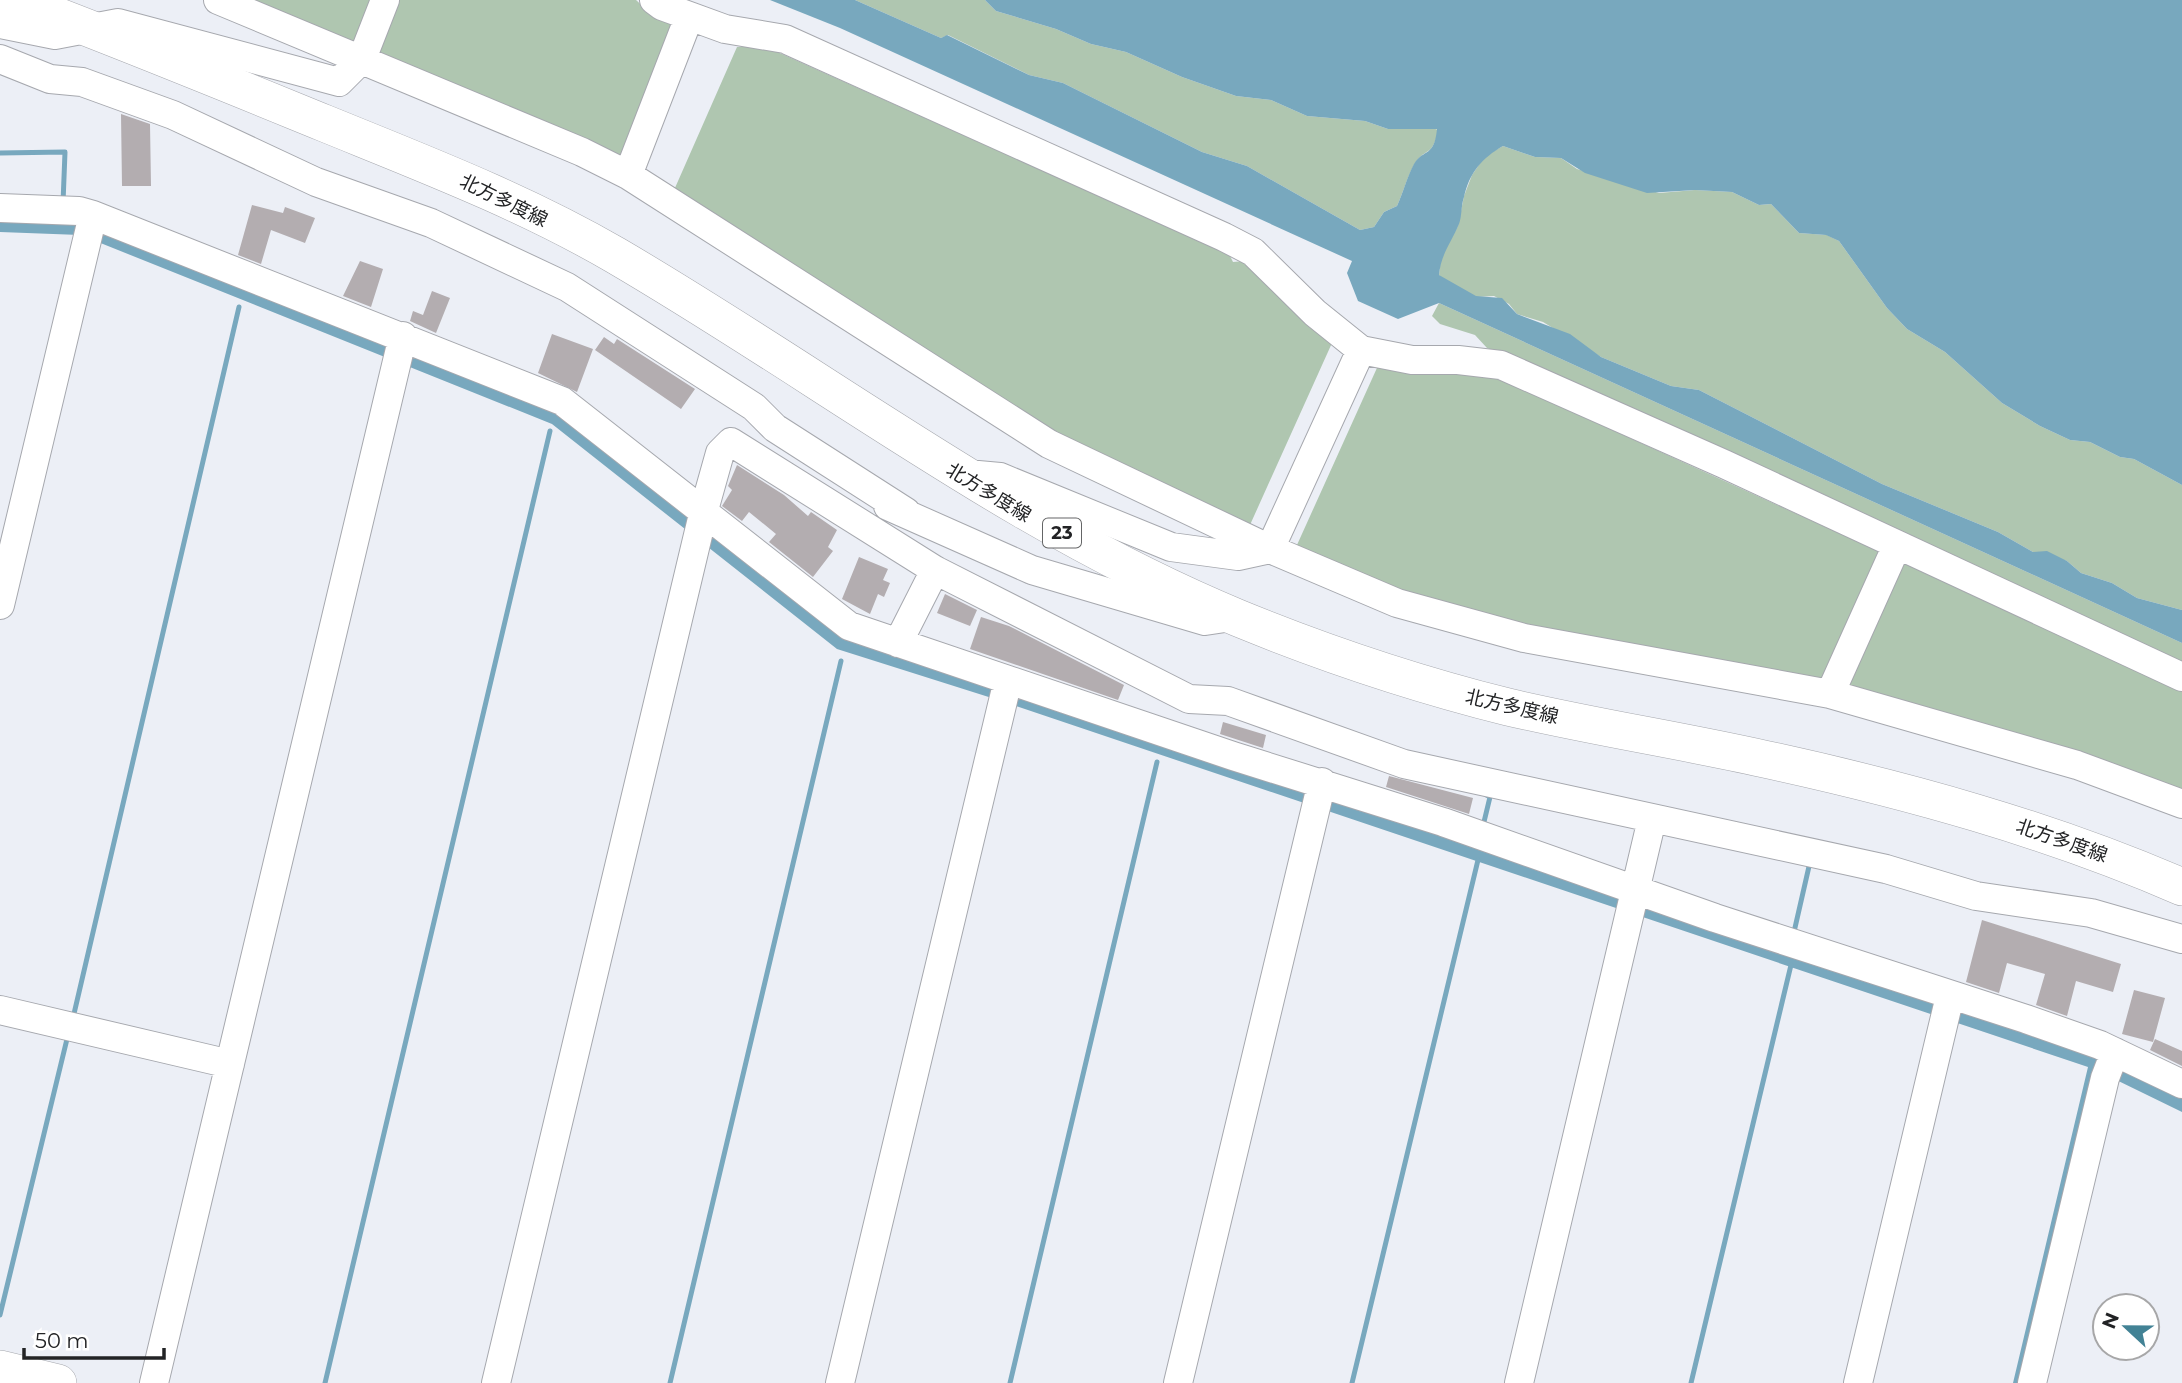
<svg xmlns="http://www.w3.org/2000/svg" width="2182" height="1383" font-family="Montserrat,'Noto Sans JP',sans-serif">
	<rect width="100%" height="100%" fill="#eceff6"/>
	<path fill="#afc6b0" d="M233 0H382L363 49Z
		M393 0H636L650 13 679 27 625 166 375 55Z
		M855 0H985L996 11 1056 29 1091 44 1126 52 1182 77 1236 96 1271 100 1307 116 1365 121 1388 129 1433 128 1438 130C1433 158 1424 147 1414 165 1407 177 1403 193 1397 206L1384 212 1374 227 1360 230 1247 166 1202 152 1063 83 1029 75 948 35 941 38Z
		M764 46 1229 254 1233 262 1245 261 1283 295 1309 327 1332 343 1245 536 1136 485 671 197 737 47Z
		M1503 146 1535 157 1561 158 1577 169 1659 193 1695 190 1732 192 1759 205 1771 204 1799 233 1827 235 1839 241 1887 308 1907 329 1945 352 2002 403 2040 426 2070 440 2090 442 2120 457 2134 459 2182 485V610L2137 598 2112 583 2081 573 2067 561 2033 552 1998 532 1882 484 1699 390 1671 386 1601 357 1543 322 1517 314 1509 304 1494 296 1476 297 1442 279 1439 275 1441 257 1458 226 1464 196 1472 175 1485 156Z
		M1439 303 2182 643V665L1487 348 1475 335 1440 324 1432 316Z
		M1381 359 1483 371 1885 554 1823 684 1471 618 1292 556Z
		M1901 558 2182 687V799L1846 694 1893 566Z"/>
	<path fill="#78a8be" d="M770 0H855L941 38 947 35 1029 75 1063 83 1202 152 1247 166 1360 230 1374 227 1384 212 1397 206C1403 193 1407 177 1414 164 1424 148 1434 158 1437 129H1388L1365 121 1307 116 1271 100 1236 96 1182 77 1126 52 1091 44 1056 29 996 11 985 0H2182V485L2134 459 2120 457 2090 442 2070 440 2040 426 2002 403 1945 352 1907 329 1887 308 1839 241 1826 235 1799 233 1771 204 1759 205 1732 192 1695 190 1647 193 1585 173 1561 158 1535 157 1503 146C1482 158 1469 173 1464 197 1461 205 1462 216 1459 224 1451 243 1441 254 1439 275L1476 296 1502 298 1517 314 1570 334 1601 357 1671 386 1699 390 1882 484 1998 532 2033 552 2047 551 2067 561 2081 573 2112 583 2137 598 2182 610V643L1439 303 1398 319 1358 301 1347 273 1352 261 840 28Z
		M0 221 78 224 555 412 846 639 2090 1050 2182 1095V1112L2102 1073 2027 1383H2013L2088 1067 995 699 837 649 552 424 93 240 80 235 0 232Z"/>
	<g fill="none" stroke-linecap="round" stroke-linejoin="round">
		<path stroke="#78a8be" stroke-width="5" d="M0 153 65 152 63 203
			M1483 826 1490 797 1485 794
			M1794 932 1810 862
			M73 1018 239 307
			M0 1315 67 1039
			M325 1383 550 431
			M670 1383 841 661
			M1010 1383 1157 762
			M1352 1383 1478 860
			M1691 1383 1791 965"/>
	</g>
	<path fill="#b3adb0" d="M121 114 150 124 151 186H122Z
		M252 205 283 213 285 207 315 218 305 243 271 230 261 264 238 255Z
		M360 261 383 269 371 307 343 296Z
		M432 291 450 298 436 333 410 321 413 311 423 315Z
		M552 334 593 349 577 392 538 373Z
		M604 337 614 344 617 339 695 389 681 409 595 350Z
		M737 465 784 495 808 516 811 512 837 530 828 547 833 551 813 577 769 542 776 534 749 512 742 521 722 506 732 490 728 486Z
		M859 557 888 569 883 580 890 583 884 597 878 594 870 614 842 599Z
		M945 594 977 610 970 626 937 613Z
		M981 617 1009 626 1124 685 1118 700 970 649Z
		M1223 722 1266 735 1263 748 1220 734Z
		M1389 776 1473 798 1469 814 1386 787Z
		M1982 920 2121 964 2113 992 2076 981 2067 1016 2036 1005 2045 974 2007 963 1999 993 1966 982Z
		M2134 990 2165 998 2153 1042 2122 1034Z
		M2155 1039 2182 1051V1066L2150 1050Z"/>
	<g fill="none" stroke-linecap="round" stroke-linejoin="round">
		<g stroke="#a6a8ae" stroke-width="30">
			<path id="minor" d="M218 0 582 152 628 175 1049 444 1270 549 1397 603 1524 638 1830 694 2077 765 2182 804
				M654 0 662 6 725 29 785 39 1224 237 1253 252 1315 313 1361 350 1412 360H1458L1501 365 1724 464 2182 677
				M0 24 55 35 118 23 339 82 362 59 385 0
				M0 59 50 79 82 82 173 115 316 182 431 223 567 287 754 407 775 428 906 512
				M628 175 689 17
				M0 208 79 211 93 215 562 401 849 626 1233 756 1443 822 1715 918 2026 1019 2100 1045 2182 1084
				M978 475 1000 477 1171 547 1238 556 1270 549 1361 350
				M888 506 1032 570 1205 621 1225 618
				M0 605 93 215
				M898 643 935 570
				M1830 694 1897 545
				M0 1010 230 1064
				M154 1383 403 336
				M496 1383 704 510 720 453 731 442 935 570 1189 699 1228 701 1404 764 1886 869 1976 896 2091 913 2182 939
				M840 1383 1008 680
				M1178 1383 1322 782
				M1519 1383 1652 819
				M1858 1383 1950 996
				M2032 1383 2105 1078 2115 1052"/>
		</g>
		<g stroke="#a6a8ae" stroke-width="38">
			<path id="major" d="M15 0C119 39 221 81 324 123 422 163 522 201 615 255 824 377 1013 525 1238 618 1326 654 1416 684 1508 707 1593 727 1679 740 1764 759 1907 790 2048 829 2182 887
				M0 1369 58 1383"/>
		</g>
		<use href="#minor" stroke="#fff" stroke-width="28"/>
		<use href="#major" stroke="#fff" stroke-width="37"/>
	</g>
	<g text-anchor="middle" stroke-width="6" stroke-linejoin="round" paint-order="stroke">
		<rect fill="#fff" stroke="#646566" stroke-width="2" x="1043" y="518.5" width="38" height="29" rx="5"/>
		<g font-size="18" font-weight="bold" fill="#222325">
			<text x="1062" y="539">23</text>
		</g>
		<g font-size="19" fill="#222325" stroke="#fff">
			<text transform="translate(504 200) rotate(26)" y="7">北方多度線</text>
			<text transform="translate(989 492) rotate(31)" y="7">北方多度線</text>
			<text transform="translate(1512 706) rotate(13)" y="7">北方多度線</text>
			<text transform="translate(2062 840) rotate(19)" y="7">北方多度線</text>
		</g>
	</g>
	<g transform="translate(2126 1327) rotate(292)"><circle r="33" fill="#ffffff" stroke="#a7a7a8" stroke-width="2"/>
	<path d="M0-5L12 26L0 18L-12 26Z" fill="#428295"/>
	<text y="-10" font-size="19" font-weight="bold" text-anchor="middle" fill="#222325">N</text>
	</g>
	<path d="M24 1348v10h140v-10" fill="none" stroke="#222325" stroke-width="3.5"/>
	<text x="35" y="1348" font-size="21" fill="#222325" stroke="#ffffff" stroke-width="5" paint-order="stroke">50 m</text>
</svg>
